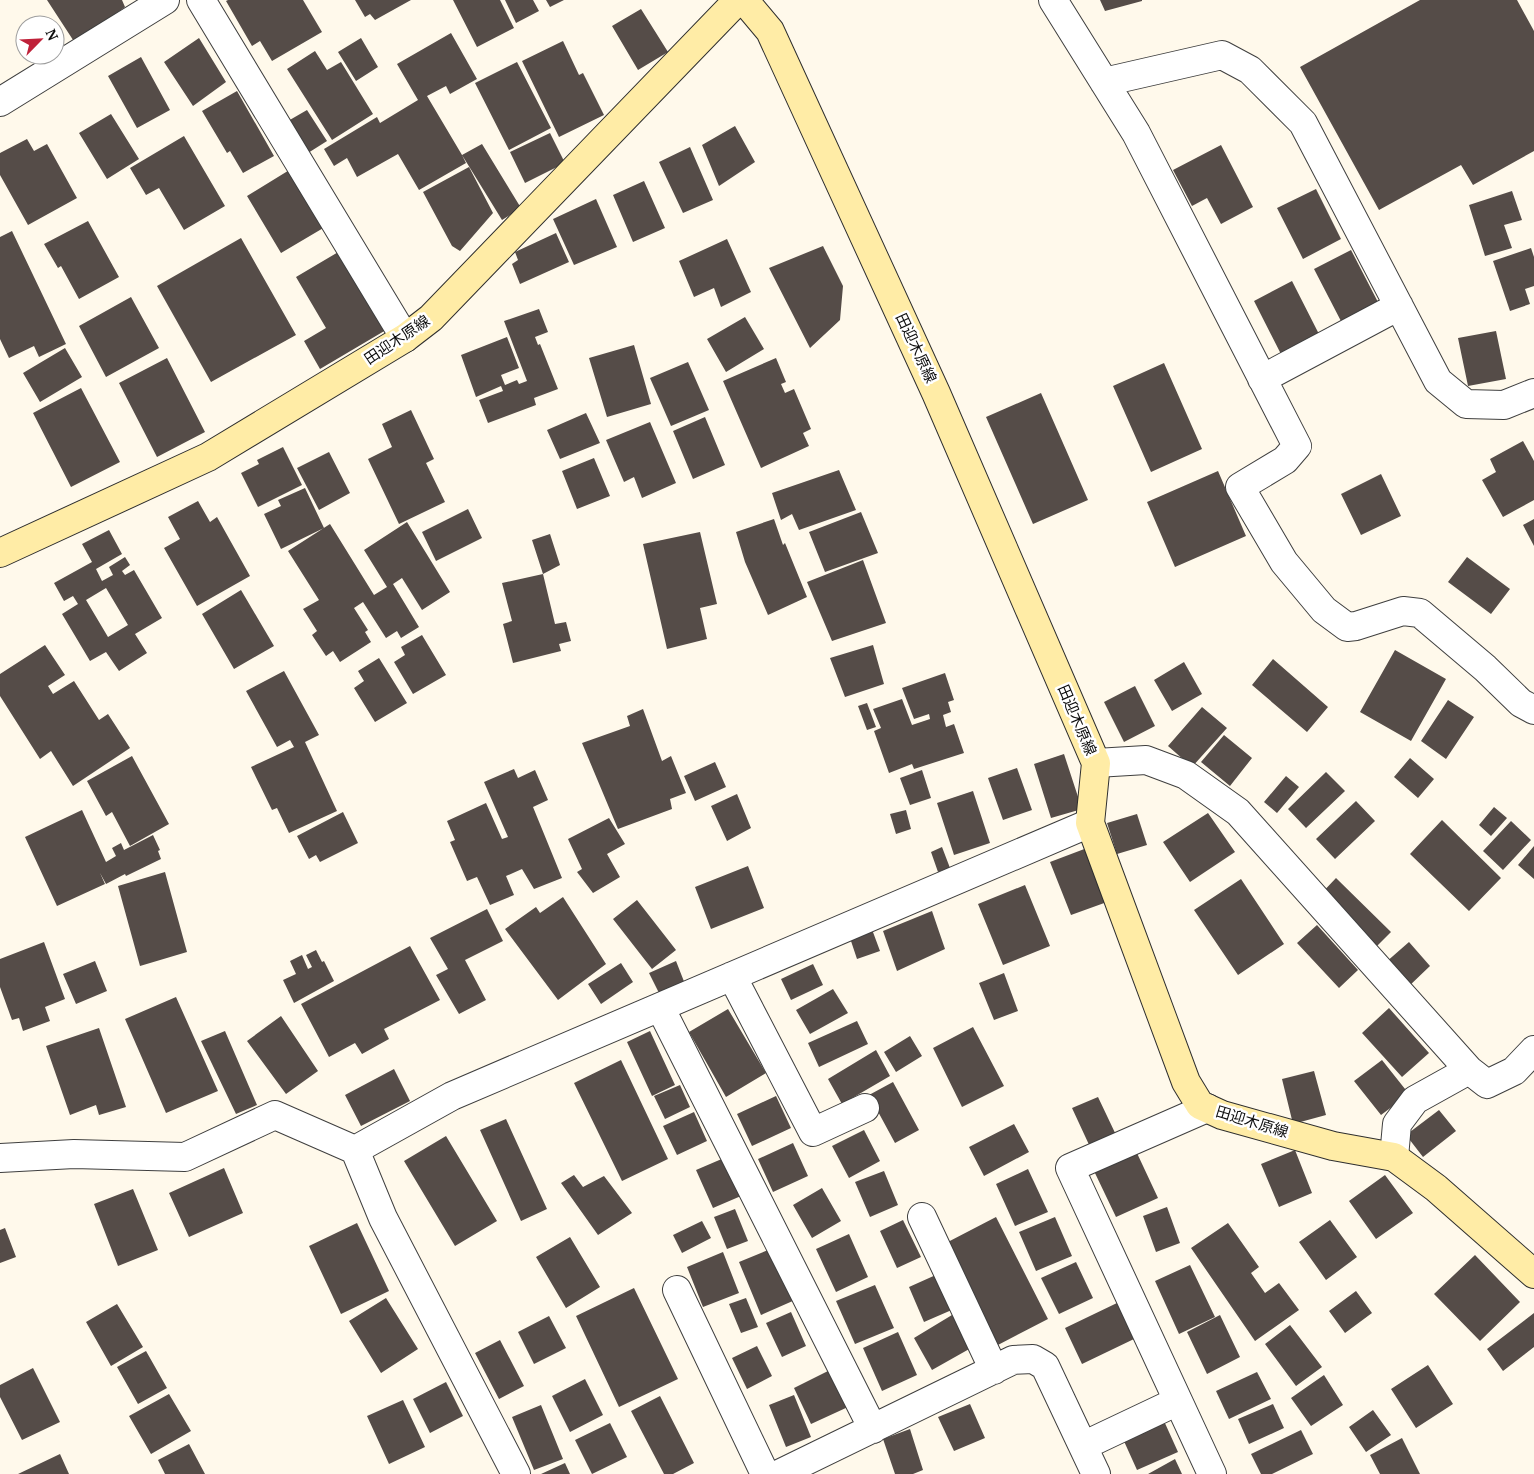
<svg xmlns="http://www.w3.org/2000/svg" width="1534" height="1474" font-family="'PT Serif','Noto Sans JP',serif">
	<rect width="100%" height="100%" fill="#fff9eb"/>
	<path fill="#554c48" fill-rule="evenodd" d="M47 0H122L125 7 75 43Z
		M228 0H303L322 32 272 61 260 41 252 46 226 1Z
		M355 0H411L375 20 370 14 365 17Z
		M453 0H500L514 28 477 47Z
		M505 0H533L539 11 516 23Z
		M546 0H564L550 7Z
		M1100 0H1142V1L1105 11Z
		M1420 0H1517L1534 31V151L1473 185 1461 165 1379 210 1300 67Z
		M641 9 668 52 638 70 612 26Z
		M451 33 477 79 450 94 446 86 427 96 462 155 482 144 521 208 502 220 462 155 466 163 419 190 398 154 357 177 347 158 334 166 324 149 377 117 380 123 418 100 397 64Z
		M199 38 226 82 193 106 164 62Z
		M361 38 378 67 356 81 338 52Z
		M563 41 579 75 583 73 604 115 559 137 522 61Z
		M315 51 327 70 341 62 373 114 332 140 287 69Z
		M141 57 170 110 137 128 108 76Z
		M517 62 551 128 509 150 475 83Z
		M237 91 274 156 243 173 230 151 227 153 202 111Z
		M307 110 327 141 308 153 288 121Z
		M111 114 139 159 107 179 79 133Z
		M735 126 755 162 719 186 702 145Z
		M550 133 565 163 525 183 510 152Z
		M184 136 225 206 184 230 159 188 146 195 130 168Z
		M27 139 34 151 47 144 77 198 28 225 0 175V153Z
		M1221 145 1253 207 1221 224 1207 198 1192 206 1173 170Z
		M690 147 713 200 683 213 659 162Z
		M469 167 493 213 460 251 452 246 423 192Z
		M291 169 325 227 281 253 247 196Z
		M644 181 665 228 633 242 613 195Z
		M1316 189 1341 239 1303 259 1277 208Z
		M1512 191 1522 220 1504 225 1512 248 1485 256 1469 205Z
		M596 199 617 247 574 265 553 219Z
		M88 221 119 277 79 299 61 266 58 268 44 244Z
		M12 231 66 344 39 357 34 346 9 358 0 339V237Z
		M556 233 569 262 520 284 512 264 518 260 515 252Z
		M241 238 296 335 211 382 157 286Z
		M727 239 751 292 721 307 714 288 694 297 679 261Z
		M823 246 843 286 840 320 810 348 769 268Z
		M1531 248 1534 257V286L1525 289 1530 304 1510 311 1493 261Z
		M1351 250 1380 306 1343 325 1314 269Z
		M340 251 386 330 320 369 304 341 326 328 296 277Z
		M1292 281 1323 342 1285 362 1254 301Z
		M131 297 159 348 106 377 79 326Z
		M539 309 548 332 535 337 538 345 540 344 558 389 534 398 536 405 488 423 479 400 503 391 501 386 476 397 461 355 507 337 519 368 501 375 505 385 517 380 519 384 527 381 504 321Z
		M745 317 764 349 726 372 707 339Z
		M1496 331 1506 379 1468 386 1458 338Z
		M634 345 651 404 607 417 589 358Z
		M65 348 82 377 40 402 23 373Z
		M167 358 205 432 157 457 119 383Z
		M776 358 786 382 781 384 785 393 794 389 811 429 803 433 809 446 761 468 723 381Z
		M688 362 709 410 671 426 650 378Z
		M1164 363 1202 449 1151 472 1113 386Z
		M81 388 120 462 71 487 33 413Z
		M1041 393 1088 500 1033 524 986 417Z
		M411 410 434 459 426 463 445 502 399 524 368 459 392 447 382 424Z
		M586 413 600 443 560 459 547 430Z
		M705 417 725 465 693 479 673 431Z
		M650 422 676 483 642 498 634 477 624 482 606 440Z
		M1523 441 1534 461V500L1503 517 1482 480 1496 472 1490 459Z
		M283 447 302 485 258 507 241 473 259 464 257 460Z
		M329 452 350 493 319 510 297 468Z
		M594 458 610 496 577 509 562 471Z
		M839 470 856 510 799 530 792 514 781 520 772 493Z
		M1218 471 1246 536 1175 567 1147 502Z
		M1381 474 1401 516 1361 535 1341 494Z
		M305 488 324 528 281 549 264 514 281 506 278 500Z
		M198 501 210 522 217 517 250 576 197 606 164 548 180 539 168 517Z
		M468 509 482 538 436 561 422 532Z
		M861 512 878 553 825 572 809 532Z
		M774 519 783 545 785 543 807 597 768 615 745 562 736 532Z
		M1534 519V546L1523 525Z
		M407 522 450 592 422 610 402 578 393 584 419 627 401 638 397 631 386 638 363 602 354 608 368 630 365 632 371 642 340 662 333 651 326 656 312 635 317 631 303 609 319 600 288 551 330 524 374 595 387 587 364 550Z
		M109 530 122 554 96 569 102 581 113 575 109 567 125 557 130 565 122 571 125 575 134 570 162 618 135 634 147 653 119 671 106 652 90 661 62 614 78 604 73 596 64 601 54 583 92 562 82 544ZM106 588 128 625 108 637 86 600Z
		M700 532 717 604 700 608 707 639 667 649 643 544Z
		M550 534 560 565 543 574 532 540Z
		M1467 557 1510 589 1491 614 1448 582Z
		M863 560 886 623 832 641 807 582Z
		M543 574 555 624 566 622 571 641 559 644 561 651 513 663 503 624 512 621 502 583Z
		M241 590 274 646 234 669 202 614Z
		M422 635 446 675 413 694 394 662 405 655 401 647Z
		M45 645 65 675 48 686 53 694 74 681 99 720 108 714 130 748 73 786 51 751 40 759 0 696V674Z
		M873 645 884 684 845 697 830 658Z
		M1395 650 1446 679 1411 741 1360 712Z
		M379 658 407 703 375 722 354 688 364 681 358 671Z
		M1273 659 1328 707 1307 732 1252 685Z
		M1184 662 1202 694 1172 711 1154 680Z
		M284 671 319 735 305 742 337 811 289 833 277 808 272 810 251 767 294 747 290 740 277 747 246 691Z
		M945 673 954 700 948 702 951 712 943 715 946 727 954 724 964 753 914 769 912 764 889 773 874 731 881 728 873 709 902 699 912 725 930 719 929 714 914 719 902 688Z
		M1135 686 1155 726 1124 742 1104 702Z
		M1448 700 1474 717 1446 759 1421 741Z
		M867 703 876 727 867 730 858 706Z
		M1202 707 1227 728 1192 767 1168 746Z
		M643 709 662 761 671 756 686 793 670 799 672 809 618 829 582 743 630 726 627 716Z
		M1224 735 1252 758 1230 786 1201 762Z
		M1064 754 1082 809 1051 818 1034 764Z
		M132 756 169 824 130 846 112 812 106 816 87 781Z
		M1410 758 1434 779 1418 798 1394 777Z
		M715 762 726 787 695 801 684 776Z
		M1017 768 1032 810 1003 820 988 778Z
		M514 769 518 778 535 770 548 800 533 807 562 878 534 889 522 869 506 876 514 895 490 905 477 877 467 881 450 842 455 840 447 821 486 803 502 839 508 837 484 782Z
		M922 770 931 798 910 805 900 778Z
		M1326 772 1345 791 1306 828 1288 809Z
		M1286 776 1299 787 1277 813 1264 802Z
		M973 791 990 843 954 855 937 803Z
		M737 794 751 828 727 841 711 806Z
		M1356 801 1375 821 1335 859 1316 839Z
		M1494 807 1507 818 1491 836 1479 825Z
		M82 810 106 862 116 856 112 848 121 843 124 850 153 835 160 850 158 851 161 859 126 876 125 874 106 884 100 873 105 884 57 906 25 837Z
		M906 810 911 829 896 834 890 814Z
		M343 812 358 843 320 862 316 855 309 859 297 836Z
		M1208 813 1235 852 1190 882 1163 842Z
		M1137 814 1147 845 1117 854 1107 823Z
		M609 818 625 844 607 854 620 877 593 893 577 872 582 869 568 839Z
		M1442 820 1501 878 1469 911 1410 854Z
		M1511 821 1531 840 1503 870 1483 851Z
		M1534 846V879L1518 865Z
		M942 847 950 868 938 872 931 852Z
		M1087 848 1107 902 1071 915 1050 862Z
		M748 866 764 908 711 929 695 887Z
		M165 872 187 952 140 966 118 886Z
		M1336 878 1391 932 1373 950 1318 897Z
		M1241 879 1284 944 1238 975 1194 910Z
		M1025 885 1050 946 1003 965 978 904Z
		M563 897 606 964 558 1000 505 929 536 907 540 913Z
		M637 900 676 950 652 969 613 919Z
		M487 909 503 941 465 960 486 1000 459 1014 436 975 448 969 430 938Z
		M932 911 945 949 897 971 883 931Z
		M870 924 880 951 857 959 848 932Z
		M1317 925 1358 970 1339 988 1297 943Z
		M44 942 65 999 45 1007 50 1021 23 1031 19 1018 12 1020 0 987V959Z
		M1409 942 1430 966 1407 988 1385 963Z
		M410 946 440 1000 384 1029 389 1039 362 1054 355 1043 329 1057 301 1004Z
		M316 950 322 962 324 961 334 981 294 1003 283 980 296 974 290 961 302 955 308 969 312 967 306 955Z
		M95 961 107 991 76 1004 63 974Z
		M676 961 685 984 660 995 649 973Z
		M621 963 633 982 601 1004 588 984Z
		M813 964 823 985 791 1000 781 979Z
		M1004 973 1018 1011 994 1020 979 983Z
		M833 989 848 1013 810 1034 796 1010Z
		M176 997 218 1091 166 1113 125 1019Z
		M1389 1008 1429 1053 1402 1077 1362 1033Z
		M728 1009 766 1073 726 1097 689 1032Z
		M281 1016 318 1071 286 1094 247 1041Z
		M857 1021 868 1044 819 1067 808 1043Z
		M973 1027 1004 1086 962 1107 933 1048Z
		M99 1028 126 1107 99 1115 96 1105 70 1115 46 1046Z
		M225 1031 257 1105 236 1114 201 1041Z
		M650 1031 675 1085 652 1096 627 1042Z
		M910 1036 922 1056 896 1072 884 1052Z
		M876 1050 890 1076 842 1104 828 1079Z
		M621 1060 668 1159 622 1181 574 1083Z
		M1382 1060 1409 1094 1381 1115 1354 1081Z
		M394 1069 410 1101 361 1126 345 1095Z
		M1314 1071 1326 1115 1293 1124 1282 1079Z
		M893 1082 919 1130 895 1143 869 1095Z
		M680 1085 690 1107 665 1119 654 1096Z
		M776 1096 791 1128 752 1146 737 1114Z
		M1098 1097 1117 1137 1091 1149 1072 1108Z
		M1439 1110 1456 1131 1423 1157 1406 1135Z
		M694 1112 707 1141 677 1155 663 1126Z
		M506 1119 547 1209 521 1221 480 1130Z
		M1014 1124 1029 1152 984 1176 969 1147Z
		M864 1130 880 1161 849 1178 832 1146Z
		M446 1136 497 1221 455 1246 404 1161Z
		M793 1143 808 1176 773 1192 758 1159Z
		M1295 1150 1312 1193 1279 1207 1261 1164Z
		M1136 1151 1158 1198 1116 1217 1094 1171Z
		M724 1158 741 1196 713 1208 696 1170Z
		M224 1168 243 1213 189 1237 169 1193Z
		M1028 1169 1048 1212 1015 1226 996 1184Z
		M884 1171 898 1205 870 1217 855 1182Z
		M574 1175 583 1187 604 1176 632 1213 598 1235 561 1183Z
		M1385 1175 1413 1213 1376 1239 1349 1201Z
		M822 1188 841 1221 812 1238 793 1205Z
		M133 1189 158 1250 118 1266 94 1204Z
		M1167 1207 1180 1243 1156 1252 1143 1216Z
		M735 1209 748 1241 727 1249 714 1217Z
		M996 1217 1048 1319 996 1346 944 1244Z
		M1055 1217 1072 1256 1036 1271 1019 1232Z
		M903 1220 921 1257 897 1268 880 1231Z
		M1330 1220 1357 1257 1326 1280 1299 1242Z
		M702 1221 711 1238 682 1253 673 1235Z
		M357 1223 389 1291 341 1314 309 1246Z
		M1228 1223 1259 1267 1251 1273 1265 1293 1279 1283 1299 1310 1255 1341 1191 1248Z
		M5 1228 16 1257 0 1263V1230Z
		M849 1234 868 1277 836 1292 816 1249Z
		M570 1237 600 1287 566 1308 536 1257Z
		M773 1248 795 1300 761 1315 739 1262Z
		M723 1252 739 1293 703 1307 687 1267Z
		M1475 1255 1520 1302 1480 1341 1434 1294Z
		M1076 1262 1093 1298 1059 1314 1041 1278Z
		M1190 1265 1215 1317 1179 1334 1155 1281Z
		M938 1274 954 1309 924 1322 909 1287Z
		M875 1285 894 1328 855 1344 836 1301Z
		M634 1288 678 1379 619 1407 576 1316Z
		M1356 1291 1372 1313 1345 1333 1329 1311Z
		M386 1298 418 1349 381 1373 349 1321Z
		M746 1298 758 1327 741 1333 729 1304Z
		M1117 1303 1134 1339 1082 1364 1065 1328Z
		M117 1304 143 1347 111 1366 86 1322Z
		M791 1312 806 1346 782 1357 766 1323Z
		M1534 1313V1347L1503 1371 1487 1349Z
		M952 1315 971 1348 932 1370 914 1338Z
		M1220 1315 1240 1357 1207 1374 1187 1332Z
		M549 1316 566 1348 534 1364 518 1332Z
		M1290 1325 1322 1367 1296 1386 1265 1344Z
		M898 1332 917 1375 882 1391 863 1348Z
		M500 1340 524 1386 499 1399 475 1353Z
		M757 1346 772 1376 747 1389 732 1358Z
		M146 1351 167 1388 138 1404 117 1367Z
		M1428 1365 1453 1404 1416 1428 1391 1389Z
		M33 1368 60 1422 22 1440 0 1397V1385Z
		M830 1370 848 1407 811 1424 794 1388Z
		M1257 1372 1271 1399 1229 1419 1216 1391Z
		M1324 1375 1343 1405 1311 1426 1291 1398Z
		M585 1379 603 1415 570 1432 552 1396Z
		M446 1382 463 1416 430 1433 413 1399Z
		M169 1394 191 1431 151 1454 129 1416Z
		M794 1395 811 1437 786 1447 769 1405Z
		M660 1396 694 1463 673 1474H664L631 1411Z
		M403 1400 425 1447 389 1464 367 1416Z
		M970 1404 985 1438 954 1451 938 1417Z
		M1273 1404 1284 1428 1249 1444 1238 1419Z
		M541 1405 563 1459 534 1470 512 1417Z
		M1373 1410 1391 1435 1366 1452 1349 1427Z
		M1164 1421 1178 1452 1137 1470 1123 1439Z
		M610 1423 627 1457 592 1474 575 1440Z
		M910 1429 923 1470 913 1474H895L883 1439Z
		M1301 1430 1313 1454 1272 1474H1261L1251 1454Z
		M1402 1438 1420 1474H1380L1370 1455Z
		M189 1444 205 1474H165L158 1460Z
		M60 1454 69 1474H18Z
		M1175 1459 1182 1474H1148Z
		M565 1463 570 1474H541Z"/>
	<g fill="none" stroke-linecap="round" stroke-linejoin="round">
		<g stroke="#3f3f3f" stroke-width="30">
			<path id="minor" d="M201 0 405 338
				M1053 0 1136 133 1297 446 1285 460 1240 487 1284 562 1324 610 1347 627 1356 626 1403 611 1420 613 1485 668 1521 703 1534 710
				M1104 82 1222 55 1250 70 1303 123 1438 381 1466 404 1504 405 1534 393
				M0 102 165 0
				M1262 379 1399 306
				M1096 763 1146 760 1186 775 1238 812 1469 1070 1487 1084 1514 1071 1534 1050
				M732 976 813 1132 865 1108
				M660 1007 873 1429
				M1207 1108 1070 1168 1212 1474
				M355 1150 452 1096 1090 823
				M1394 1157 1397 1124 1415 1100 1469 1070
				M0 1158 74 1154 185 1157 275 1115 355 1150 383 1218 516 1474
				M922 1217 994 1370
				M677 1290 765 1474
				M1083 1446 1178 1401
				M779 1474 1013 1360 1033 1359 1045 1366 1096 1474"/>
		</g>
		<g stroke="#2e2e2e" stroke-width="30">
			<path id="secondary" d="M744 0 770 31 936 393 1096 763 1090 823 1186 1082 1200 1105 1222 1115 1333 1146 1394 1157 1436 1188 1534 1274
				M0 553 208 457 405 338 431 318 738 0"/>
		</g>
		<use href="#minor" stroke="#fff" stroke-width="28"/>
		<use href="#secondary" stroke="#ffeca6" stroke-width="28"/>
	</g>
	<g text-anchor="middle" stroke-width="5" stroke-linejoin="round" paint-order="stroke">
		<g font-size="15" fill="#0c0c0c" stroke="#fff">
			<text transform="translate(397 340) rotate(-34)" y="5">田迎木原線</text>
			<text transform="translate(916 348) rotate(65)" y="5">田迎木原線</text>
			<text transform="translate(1077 720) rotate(67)" y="5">田迎木原線</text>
			<text transform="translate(1252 1122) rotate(17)" y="5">田迎木原線</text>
		</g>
	</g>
	<g transform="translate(40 40) rotate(66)"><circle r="24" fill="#ffffff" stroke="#9e9e9e"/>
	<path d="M0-4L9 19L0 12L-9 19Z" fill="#bf2139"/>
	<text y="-8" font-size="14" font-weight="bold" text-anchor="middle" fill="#0c0c0c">N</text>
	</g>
</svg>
